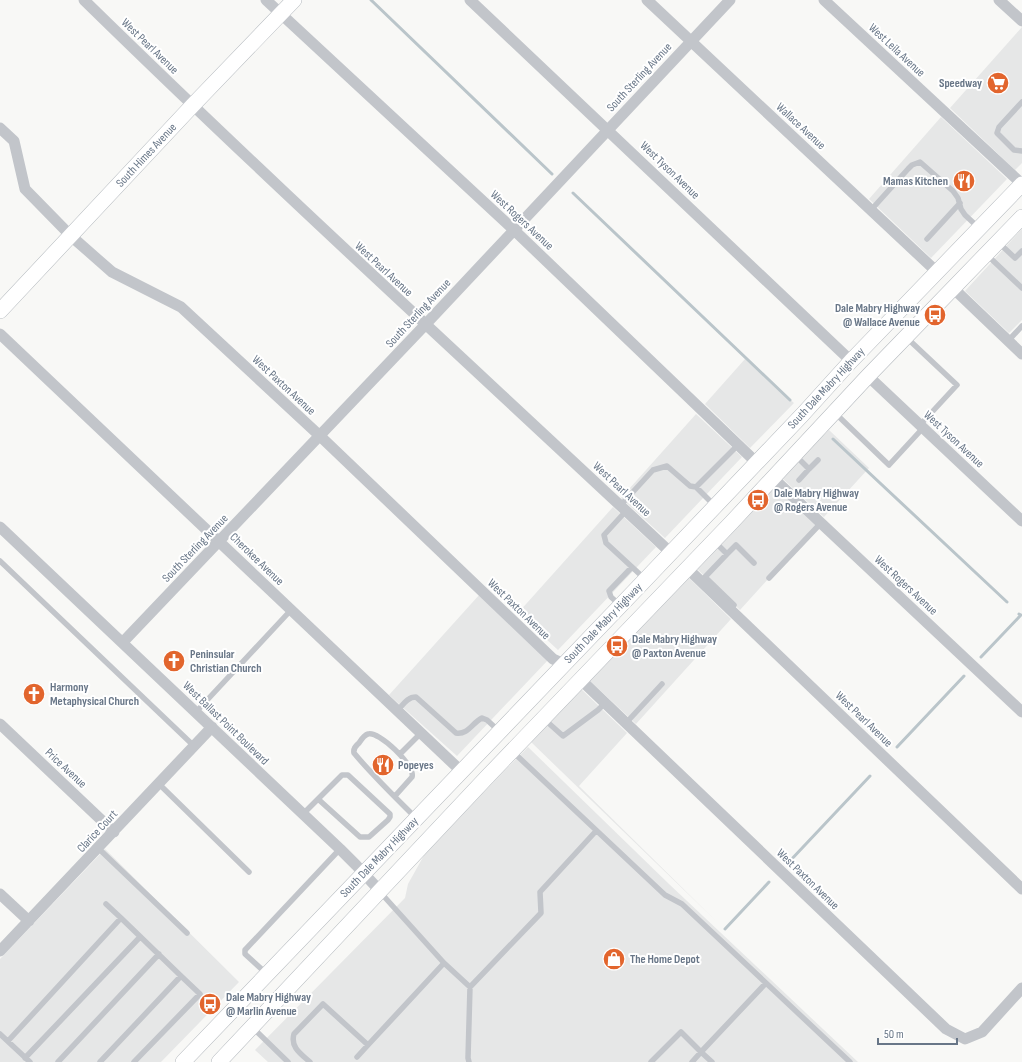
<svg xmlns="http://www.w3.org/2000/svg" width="1022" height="1062" font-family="'Sofia Sans Condensed',sans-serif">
	<rect width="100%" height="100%" fill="#f8f8f6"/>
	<path fill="#e6e7e7" d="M1022 27V163L1015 170 950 108Z
		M941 117 1007 179 931 258 869 199Z
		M1022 229V320L1009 333 965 291Z
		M745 359 794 403 750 448 705 404Z
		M696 414 742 457 665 538 621 498Z
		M829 430 869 468 824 517 782 478Z
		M774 487 816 526 740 610 696 568Z
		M613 507 656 547 558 650 518 613Z
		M687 576 731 619 636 724 588 679Z
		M480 594 549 659 457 756 389 695Z
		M580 688 627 733 579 786 716 921 531 742Z
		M528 747 669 884 858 1062H268L255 1050 405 898 408 884 427 850Z
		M105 849 239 982 161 1062H0V959Z"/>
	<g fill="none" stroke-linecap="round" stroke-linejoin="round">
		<path stroke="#bac5ca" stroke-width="3" d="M371 0 552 174
			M573 193 790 400
			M833 439 1007 602
			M981 657 1021 615 1019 614
			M897 747 964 676
			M788 863 870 776
			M725 929 769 882"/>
		<g stroke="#b4b9be" stroke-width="16">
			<path id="secondary" d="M0 311 192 106 294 0
				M183 1062 645 580 803 414 851 361 1022 184
				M219 1062 488 776 731 523 868 376 1022 217"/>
		</g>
		<path stroke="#c2c5ca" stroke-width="5.5" d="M1022 102 999 127 997 133 1014 150 1022 151
			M871 210 908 169 912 165 920 162 953 191 958 198 961 209 965 215 979 228
			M927 239 960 203
			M999 243 1015 258 1022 251
			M986 254 1022 288
			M907 338 957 385 920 425
			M1008 341 1022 326
			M835 413 889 465 923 428
			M795 455 809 469 818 460
			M799 480 809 469
			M696 487 715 506
			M620 506 653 470 667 466 690 486 696 487 738 445
			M626 511 604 535 606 543 645 579
			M714 541 727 554 736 545 754 563
			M727 554 705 577 734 605 730 609
			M0 561 194 746
			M769 578 821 523
			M620 605 611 597 609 591 632 567
			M397 711C403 705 407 697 416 697L456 733C468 735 472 723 482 718L487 720 499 731
			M196 712 291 610
			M544 719 563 736 598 710 605 703
			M626 723 662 684
			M512 751 665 895 682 904 850 1062
			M400 754 421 733
			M159 784 249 872
			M395 796 412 777C416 766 378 730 368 734 364 735 361 740 359 743 356 746 353 748 354 753 373 776 395 797 416 818
			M303 814 342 775H348L390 814V817L388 820 369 837H360L318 799
			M98 848 187 933
			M380 892 444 963 470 987 468 1058 469 1062
			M106 904 121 918
			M267 974 245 954V950L340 849
			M470 987 541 913 540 892 596 831
			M253 1028 288 1062
			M0 1034 30 1062
			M8 1041 121 918 181 976 100 1062
			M357 1057 368 1045
			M25 1058 140 937
			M58 1062 159 954
			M134 1062 200 994 181 976
			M310 1062C301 1054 290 1047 294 1034L323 1004 368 1045 444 963
			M651 1062 681 1032 701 1052 766 983
			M692 1062 701 1052 712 1062"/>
		<path stroke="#c2c5ca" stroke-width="11" d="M84 0C276 188 475 369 671 553
			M266 0 514 230 757 463
			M470 0 851 361
			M647 0 937 272
			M824 0 1022 184
			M999 0 1022 21
			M0 128 14 141 25 189 71 236 112 272 181 307 320 436 553 659 564 664
			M953 288 1022 354
			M0 334 461 771
			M868 376 1022 521
			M773 478 1022 712
			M0 527 340 849 356 865 380 891
			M687 568 1022 889
			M123 642 425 325 730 0
			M580 679 946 1029 965 1039 982 1032 1022 988
			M0 724 114 832
			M0 894 29 921
			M0 951 212 727"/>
		<use href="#secondary" stroke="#fff" stroke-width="15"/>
	</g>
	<defs>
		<g id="supermarket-disc" transform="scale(1.15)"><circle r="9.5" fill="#e2652d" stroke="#fff"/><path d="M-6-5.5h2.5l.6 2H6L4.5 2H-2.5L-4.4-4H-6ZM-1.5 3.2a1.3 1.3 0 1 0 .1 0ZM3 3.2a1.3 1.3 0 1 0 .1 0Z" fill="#fff"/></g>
		<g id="restaurant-disc" transform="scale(1.15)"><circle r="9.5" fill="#e2652d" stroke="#fff"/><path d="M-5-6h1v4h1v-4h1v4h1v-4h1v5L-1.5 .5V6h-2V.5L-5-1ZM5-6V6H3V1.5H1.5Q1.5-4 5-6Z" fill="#fff"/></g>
		<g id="bus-disc" transform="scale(1.15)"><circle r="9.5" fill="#e2652d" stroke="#fff"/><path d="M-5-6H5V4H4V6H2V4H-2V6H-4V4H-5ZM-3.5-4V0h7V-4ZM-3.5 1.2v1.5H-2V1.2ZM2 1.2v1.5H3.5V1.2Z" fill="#fff"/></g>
		<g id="church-disc" transform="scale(1.15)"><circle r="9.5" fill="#e2652d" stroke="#fff"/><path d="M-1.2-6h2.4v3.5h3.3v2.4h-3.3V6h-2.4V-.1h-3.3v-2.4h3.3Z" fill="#fff"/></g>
		<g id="shop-disc" transform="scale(1.15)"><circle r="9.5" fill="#e2652d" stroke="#fff"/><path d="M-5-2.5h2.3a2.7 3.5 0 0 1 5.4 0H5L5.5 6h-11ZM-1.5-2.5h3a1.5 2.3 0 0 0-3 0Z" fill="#fff"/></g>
	</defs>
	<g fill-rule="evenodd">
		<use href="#supermarket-disc" x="998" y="83"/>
		<use href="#restaurant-disc" x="964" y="181"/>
		<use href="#bus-disc" x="935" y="315"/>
		<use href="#bus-disc" x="758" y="500"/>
		<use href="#bus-disc" x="617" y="646"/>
		<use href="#church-disc" x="174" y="661"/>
		<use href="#church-disc" x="34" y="694"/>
		<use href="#restaurant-disc" x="383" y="765"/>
		<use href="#shop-disc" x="614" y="959"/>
		<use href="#bus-disc" x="210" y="1004"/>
	</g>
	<g text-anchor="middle" stroke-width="4" stroke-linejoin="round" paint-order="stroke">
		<g font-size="12" fill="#687687" stroke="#fff">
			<text transform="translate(150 46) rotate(44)" y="4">West Pearl Avenue</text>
			<text transform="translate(897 50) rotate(43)" y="4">West Leila Avenue</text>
			<text transform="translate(639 77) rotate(-47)" y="4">South Sterling Avenue</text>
			<text transform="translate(801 126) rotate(43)" y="4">Wallace Avenue</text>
			<text transform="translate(146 155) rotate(-47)" y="4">South Himes Avenue</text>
			<text transform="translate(670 170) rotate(44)" y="4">West Tyson Avenue</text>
			<text transform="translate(522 220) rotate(43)" y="4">West Rogers Avenue</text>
			<text transform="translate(384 269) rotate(43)" y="4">West Pearl Avenue</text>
			<text transform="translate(418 313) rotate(-47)" y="4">South Sterling Avenue</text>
			<text transform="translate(284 385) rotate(43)" y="4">West Paxton Avenue</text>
			<text transform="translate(826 388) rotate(-47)" y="4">South Dale Mabry Highway</text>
			<text transform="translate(954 439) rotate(43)" y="4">West Tyson Avenue</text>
			<text transform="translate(622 489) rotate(43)" y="4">West Pearl Avenue</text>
			<text transform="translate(195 548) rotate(-46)" y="4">South Sterling Avenue</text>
			<text transform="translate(257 559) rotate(44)" y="4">Cherokee Avenue</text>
			<text transform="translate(906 585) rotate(43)" y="4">West Rogers Avenue</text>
			<text transform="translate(519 609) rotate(44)" y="4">West Paxton Avenue</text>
			<text transform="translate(603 623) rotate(-46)" y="4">South Dale Mabry Highway</text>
			<text transform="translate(864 719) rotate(44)" y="4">West Pearl Avenue</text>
			<text transform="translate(226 723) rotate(44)" y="4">West Ballast Point Boulevard</text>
			<text transform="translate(66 768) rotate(43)" y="4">Price Avenue</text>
			<text transform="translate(97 831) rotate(-47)" y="4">Clarice Court</text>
			<text transform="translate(379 857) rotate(-46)" y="4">South Dale Mabry Highway</text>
			<text transform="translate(808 879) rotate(44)" y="4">West Paxton Avenue</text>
		</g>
		<g font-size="12" font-weight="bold" fill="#687687" stroke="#fff" text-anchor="start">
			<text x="982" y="87" text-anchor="end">Speedway</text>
			<text x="948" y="185" text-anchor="end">Mamas Kitchen</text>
			<text x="920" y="312" text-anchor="end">Dale Mabry Highway<tspan x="920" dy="14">@ Wallace Avenue</tspan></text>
			<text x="774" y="497">Dale Mabry Highway<tspan x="774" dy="14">@ Rogers Avenue</tspan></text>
			<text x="632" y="643">Dale Mabry Highway<tspan x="632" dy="14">@ Paxton Avenue</tspan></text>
			<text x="190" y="658">Peninsular<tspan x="190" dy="14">Christian Church</tspan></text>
			<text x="50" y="691">Harmony<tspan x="50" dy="14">Metaphysical Church</tspan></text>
			<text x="398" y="769">Popeyes</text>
			<text x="630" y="963">The Home Depot</text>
			<text x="226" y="1001">Dale Mabry Highway<tspan x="226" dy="14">@ Marlin Avenue</tspan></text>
		</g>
	</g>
	<path d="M878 1038v6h79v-6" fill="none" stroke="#687687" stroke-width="2"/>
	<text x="884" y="1038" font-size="12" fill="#687687" stroke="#ffffff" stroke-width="3" paint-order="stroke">50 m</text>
</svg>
